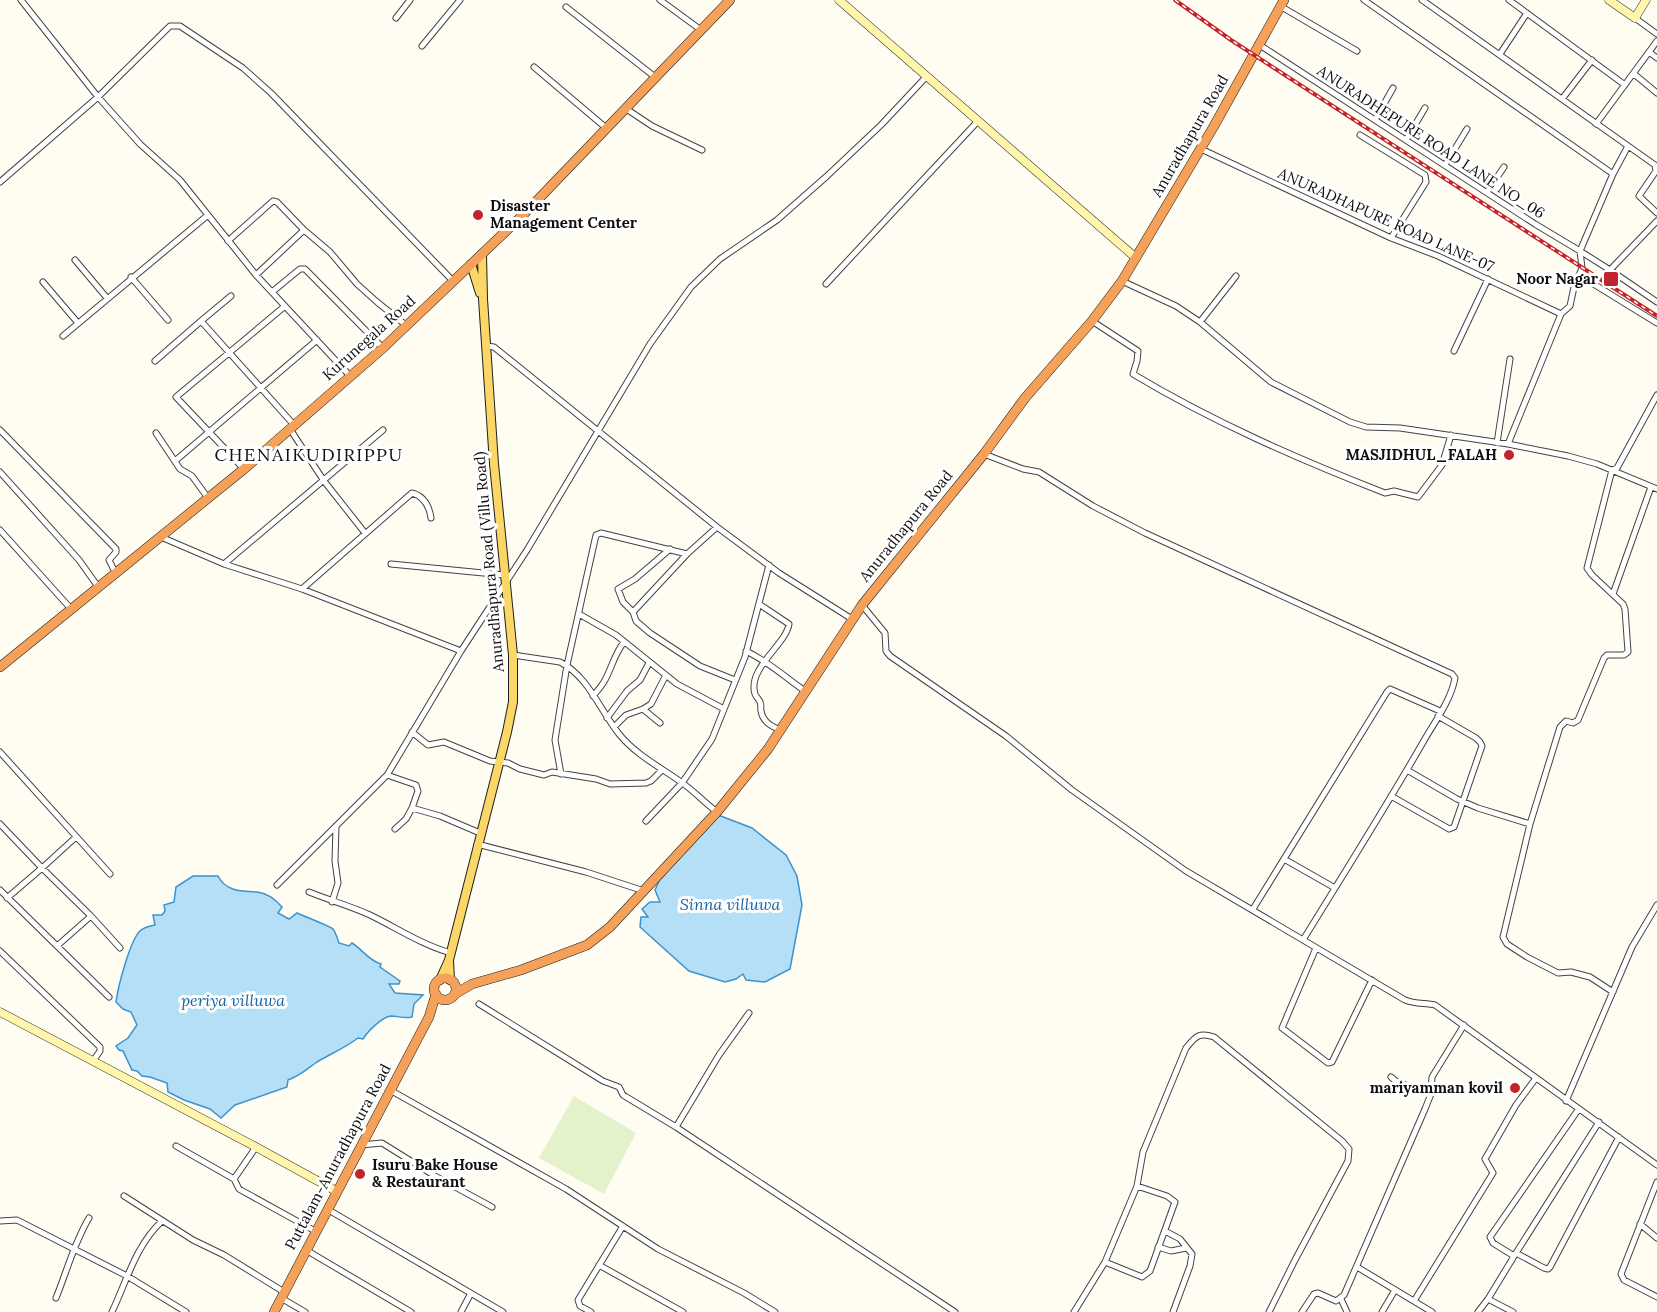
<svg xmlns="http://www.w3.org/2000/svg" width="1657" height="1312" font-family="Lora,serif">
	<rect width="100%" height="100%" fill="#fffcf1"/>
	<path fill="#e4f2cc" d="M574 1096 636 1133 604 1194 539 1158Z"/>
	<path fill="#b5def7" stroke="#3b94cf" stroke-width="1.5" d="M718 815 752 828 786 855 797 876 802 905 790 969 765 982 746 980 743 974 736 979 725 982 689 971 640 927 641 917H648L642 909 650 902H660L655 890 660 879Z
		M193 876H218C226 892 242 891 257 892 267 893 276 900 282 907L278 913 289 919 297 913C303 916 330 926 333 929 336 933 337 938 339 943L349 946 352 943C362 949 369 961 381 964L380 967 400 981 399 984H389L395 993 423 995 414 1004 412 1017C403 1019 399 1016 391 1016 382 1017 368 1031 363 1039L358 1038C345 1048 330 1054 317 1062 307 1069 300 1076 288 1080L287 1087 235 1105 221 1118 210 1109 184 1100 168 1092 167 1083 150 1077 142 1076 137 1071 132 1070 123 1051 119 1050 116 1046 128 1038 137 1025 131 1012 123 1009 116 1002C118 987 130 939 141 930 145 927 150 926 155 925L153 915H162L165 911 164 905 174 902 176 887Z"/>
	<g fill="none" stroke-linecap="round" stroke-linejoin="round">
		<g stroke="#424242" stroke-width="7">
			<path id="street" d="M21 0 98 97 140 144 180 180 256 275 351 377
				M660 0 701 30
				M1364 0 1613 174
				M1422 0 1655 165 1656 171 1639 196 1657 213
				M1509 0 1625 85
				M1280 6 1357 51
				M566 7 655 77
				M396 18 410 0
				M1635 18 1657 34
				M1258 44 1535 224 1580 251 1582 268 1574 287 1570 306 1561 314 1508 444
				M422 46 460 0
				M1649 52 1657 58
				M1500 54 1527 13
				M534 67 605 127
				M1634 74 1657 93
				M1562 99 1592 60
				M625 108 652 126 702 150
				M1375 120 1393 88
				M1596 124 1657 41
				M1360 135 1425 175 1426 182 1391 238
				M1406 140 1425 108
				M1628 146 1613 174 1580 251 1610 270 1657 221
				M1201 149 1391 238 1438 256 1561 314
				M1445 165 1467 129
				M0 182 98 97 170 26H180L243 68 271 93 453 281
				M1487 192 1504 167
				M304 230 330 252 357 284 377 302 407 326
				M228 241 273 201 277 202 304 230 256 275
				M75 260 107 298
				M1610 270 1657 302
				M1579 275 1657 323
				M131 277 168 320
				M1122 281 1176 306 1200 322 1271 382 1350 422 1366 427 1400 428 1508 444 1568 456 1597 464 1657 489
				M43 282 78 323
				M826 284 978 121
				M272 292 300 269H305L383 348
				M231 296 201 321 294 425
				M1092 321 1138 351 1137 361 1133 374C1213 422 1298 459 1385 493L1394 491 1418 497 1442 465 1451 435
				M1200 322 1236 276
				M63 336 208 215
				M487 346 494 347 717 527 779 573 852 619
				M1454 351 1488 279
				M155 361 201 321
				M290 429 324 481 365 533
				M0 430 116 549V552L109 560 116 574
				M156 433 180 469 192 476 208 498
				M1497 443 1510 359
				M984 454 1023 469 1039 472 1093 506 1145 533 1452 674 1455 678C1451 701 1433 724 1422 744 1384 810 1343 875 1303 940
				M175 461 317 340
				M244 469 176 397 285 306
				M0 472 79 560 99 588
				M0 530 72 610
				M161 537 224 564 302 589 461 651
				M670 549 635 579 618 589 623 602 633 612 636 621 650 633 700 666 735 680
				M224 564 383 430
				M391 564 504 575
				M302 589 412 493C424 496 429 505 431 518
				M1613 594 1651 487
				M759 604 789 624C786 645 747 668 755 694 756 697 759 699 760 702 762 707 760 706 761 711 763 722 771 726 780 730
				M862 605 885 633 886 651 890 656 1006 736 1072 790 1186 871 1405 1000C1414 1004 1425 1003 1435 1005L1657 1165
				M633 612 687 554
				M579 614 616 635 677 684 724 709
				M746 651C769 662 785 677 805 691
				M513 655 560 662C588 676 600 710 619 734 636 755 660 767 681 782 694 791 705 803 717 812
				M593 696C597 691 602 686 605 680 612 667 615 653 624 642
				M643 709 660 723
				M607 718 627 691 640 680 649 663
				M614 727 626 715 643 709 651 704 666 675
				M412 732 428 745 444 742 490 761 508 763 520 769 544 775 552 772 596 779 610 784 646 783 651 781 662 770
				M0 752 110 874
				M1407 770 1457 799 1478 808 1530 824
				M561 774 555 740 567 665 596 535 601 533 687 554 717 527
				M387 775 416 785 418 791 412 808 440 816 480 833
				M1391 796 1444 826 1449 829 1454 827 1482 746 1480 742 1476 738 1438 716
				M646 821 682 783 712 739 745 657 769 565
				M0 824 42 868 76 837
				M395 829 406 819 412 808
				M477 844 586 872 644 891
				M1284 859 1335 888
				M277 885 387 775 461 651 527 550 650 344 691 287 720 259 777 220 827 176 881 125 927 76
				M0 890 109 997
				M309 892C329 900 350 906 370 915 397 928 422 945 451 953
				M7 898 42 868 91 916
				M332 902 338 883 335 861 336 826
				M1253 909 1387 692 1390 689 1440 711
				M57 946 91 916 120 948
				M1316 948 1282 1028 1328 1063 1332 1062 1372 980
				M0 951 100 1047V1051L93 1061
				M1613 992 1590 977 1571 972 1558 973 1527 957 1507 944 1503 937 1530 824 1560 727 1566 721 1573 723 1578 720 1604 658 1607 655H1624L1628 652 1625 609 1623 604 1592 575 1587 568 1612 470 1617 468 1657 395
				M479 1004 603 1081 619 1087 623 1095 676 1127 955 1312
				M1391 1077 1397 1082 1431 1094
				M390 1090 566 1189 658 1249 744 1293 775 1312
				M1566 1101 1632 947 1657 905
				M676 1127 719 1055 749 1013
				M361 1145 382 1143 435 1176 492 1207
				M176 1146 234 1179
				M256 1147 234 1179 239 1189 315 1231
				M1657 1182 1621 1274 1624 1280 1657 1297
				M124 1196 193 1240 224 1255 284 1292
				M327 1209 503 1312
				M0 1221 17 1220 127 1276 186 1312
				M1640 1224 1657 1238
				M1165 1231 1180 1239 1192 1254 1190 1266 1173 1312
				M1158 1247 1171 1251 1186 1248
				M306 1250 411 1312
				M1516 1253 1599 1122
				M1514 1256 1493 1243 1490 1237 1578 1110
				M1105 1262 1142 1277 1150 1271 1175 1202 1167 1196 1137 1186
				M599 1265 683 1312
				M1357 1267 1432 1312
				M56 1298C67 1271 74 1243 89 1218
				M281 1298 305 1312
				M1341 1299 1347 1312
				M1488 1299 1516 1253 1544 1268 1548 1269 1550 1267 1619 1137
				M1414 1301 1493 1173 1485 1159 1516 1105 1536 1078
				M112 1312C127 1280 136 1245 162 1221
				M461 1312 471 1293
				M591 1312 580 1306 578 1300 623 1226
				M1074 1312 1105 1262 1137 1186 1143 1152 1186 1048C1196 1036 1199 1032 1214 1037L1342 1141 1349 1149 1348 1161 1295 1260 1269 1312
				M1302 1312 1314 1294 1318 1293 1336 1301 1344 1295 1425 1109 1431 1094 1432 1077 1464 1025
				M1382 1312 1395 1290
				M1478 1312 1488 1299 1513 1312"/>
		</g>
		<g stroke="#313131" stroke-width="9">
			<path id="secondary" d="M839 0 1136 258
				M1609 0 1635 18 1646 0
				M0 1012 256 1147 336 1191"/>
		</g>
		<g stroke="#202020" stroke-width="10">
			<path id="primary" d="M471 264 480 293
				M449 960 450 980
				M440 980 449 960 507 732 513 702V655L494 464 483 299 482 254"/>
		</g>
		<g stroke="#202020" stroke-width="10">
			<path id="highway" d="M0 667 244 469 383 348 525 213 730 0
				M434 989a11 11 0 1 1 22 0a11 11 0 1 1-22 0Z
				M455 994 472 984 521 970 587 945 610 927 717 812 768 749 862 605 984 454 1025 398 1092 321 1122 281 1214 126 1284 0
				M274 1312 429 1017 436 994"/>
		</g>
		<use href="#street" stroke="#fff" stroke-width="5"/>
		<use href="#secondary" stroke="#fff6ac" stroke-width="8"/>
		<use href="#primary" stroke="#fad767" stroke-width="8"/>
		<use href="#highway" stroke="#f6a159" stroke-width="9"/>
		<g stroke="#c2242b" stroke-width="4">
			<path id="rail" d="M1175 0 1231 40 1657 316"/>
		</g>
		<use href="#rail" stroke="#fff" stroke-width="1.5" stroke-dasharray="4.5" stroke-linecap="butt"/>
	</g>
	<g fill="#c2242b" stroke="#fff" stroke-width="2">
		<circle cx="478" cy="215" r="6"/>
		<rect x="1603" y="271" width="16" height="16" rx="3"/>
		<circle cx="1509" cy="455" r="6"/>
		<circle cx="1515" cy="1088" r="6"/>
		<circle cx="360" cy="1174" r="6"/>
	</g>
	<g text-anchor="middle" stroke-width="6" stroke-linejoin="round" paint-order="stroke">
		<g font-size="15" fill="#0f0f0f" stroke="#fff">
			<text transform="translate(1190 136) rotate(-60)" y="5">Anuradhapura Road</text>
			<text transform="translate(1431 142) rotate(33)" y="5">ANURADHEPURE ROAD LANE NO_06</text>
			<text transform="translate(1386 220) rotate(24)" y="5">ANURADHAPURE ROAD LANE-07</text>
			<text transform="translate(369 338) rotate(-42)" y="5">Kurunegala Road</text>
			<text transform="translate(906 526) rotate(-51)" y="5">Anuradhapura Road</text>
			<text transform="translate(489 562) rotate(-95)" y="5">Anuradhapura Road (Villu Road)</text>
			<text transform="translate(338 1157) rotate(-62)" y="5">Puttalam-Anuradhapura Road</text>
		</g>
		<g font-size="15" font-weight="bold" fill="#0f0f0f" stroke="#fff" text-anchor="end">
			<text x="490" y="211" text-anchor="start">Disaster<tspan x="490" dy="17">Management Center</tspan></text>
			<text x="1598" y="284">Noor Nagar</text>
			<text x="1497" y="460">MASJIDHUL_FALAH</text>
			<text x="1503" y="1093">mariyamman kovil</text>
			<text x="372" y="1170" text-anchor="start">Isuru Bake House<tspan x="372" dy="17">&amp; Restaurant</tspan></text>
		</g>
		<g font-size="16" font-style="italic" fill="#1665a4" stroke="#fff">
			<text x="730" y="910">Sinna villuwa</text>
			<text x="233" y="1006">periya villuwa</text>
		</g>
		<g font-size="18" letter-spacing="1.5" fill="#0f0f0f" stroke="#fff">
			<text x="309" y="461">CHENAIKUDIRIPPU</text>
		</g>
	</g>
</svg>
